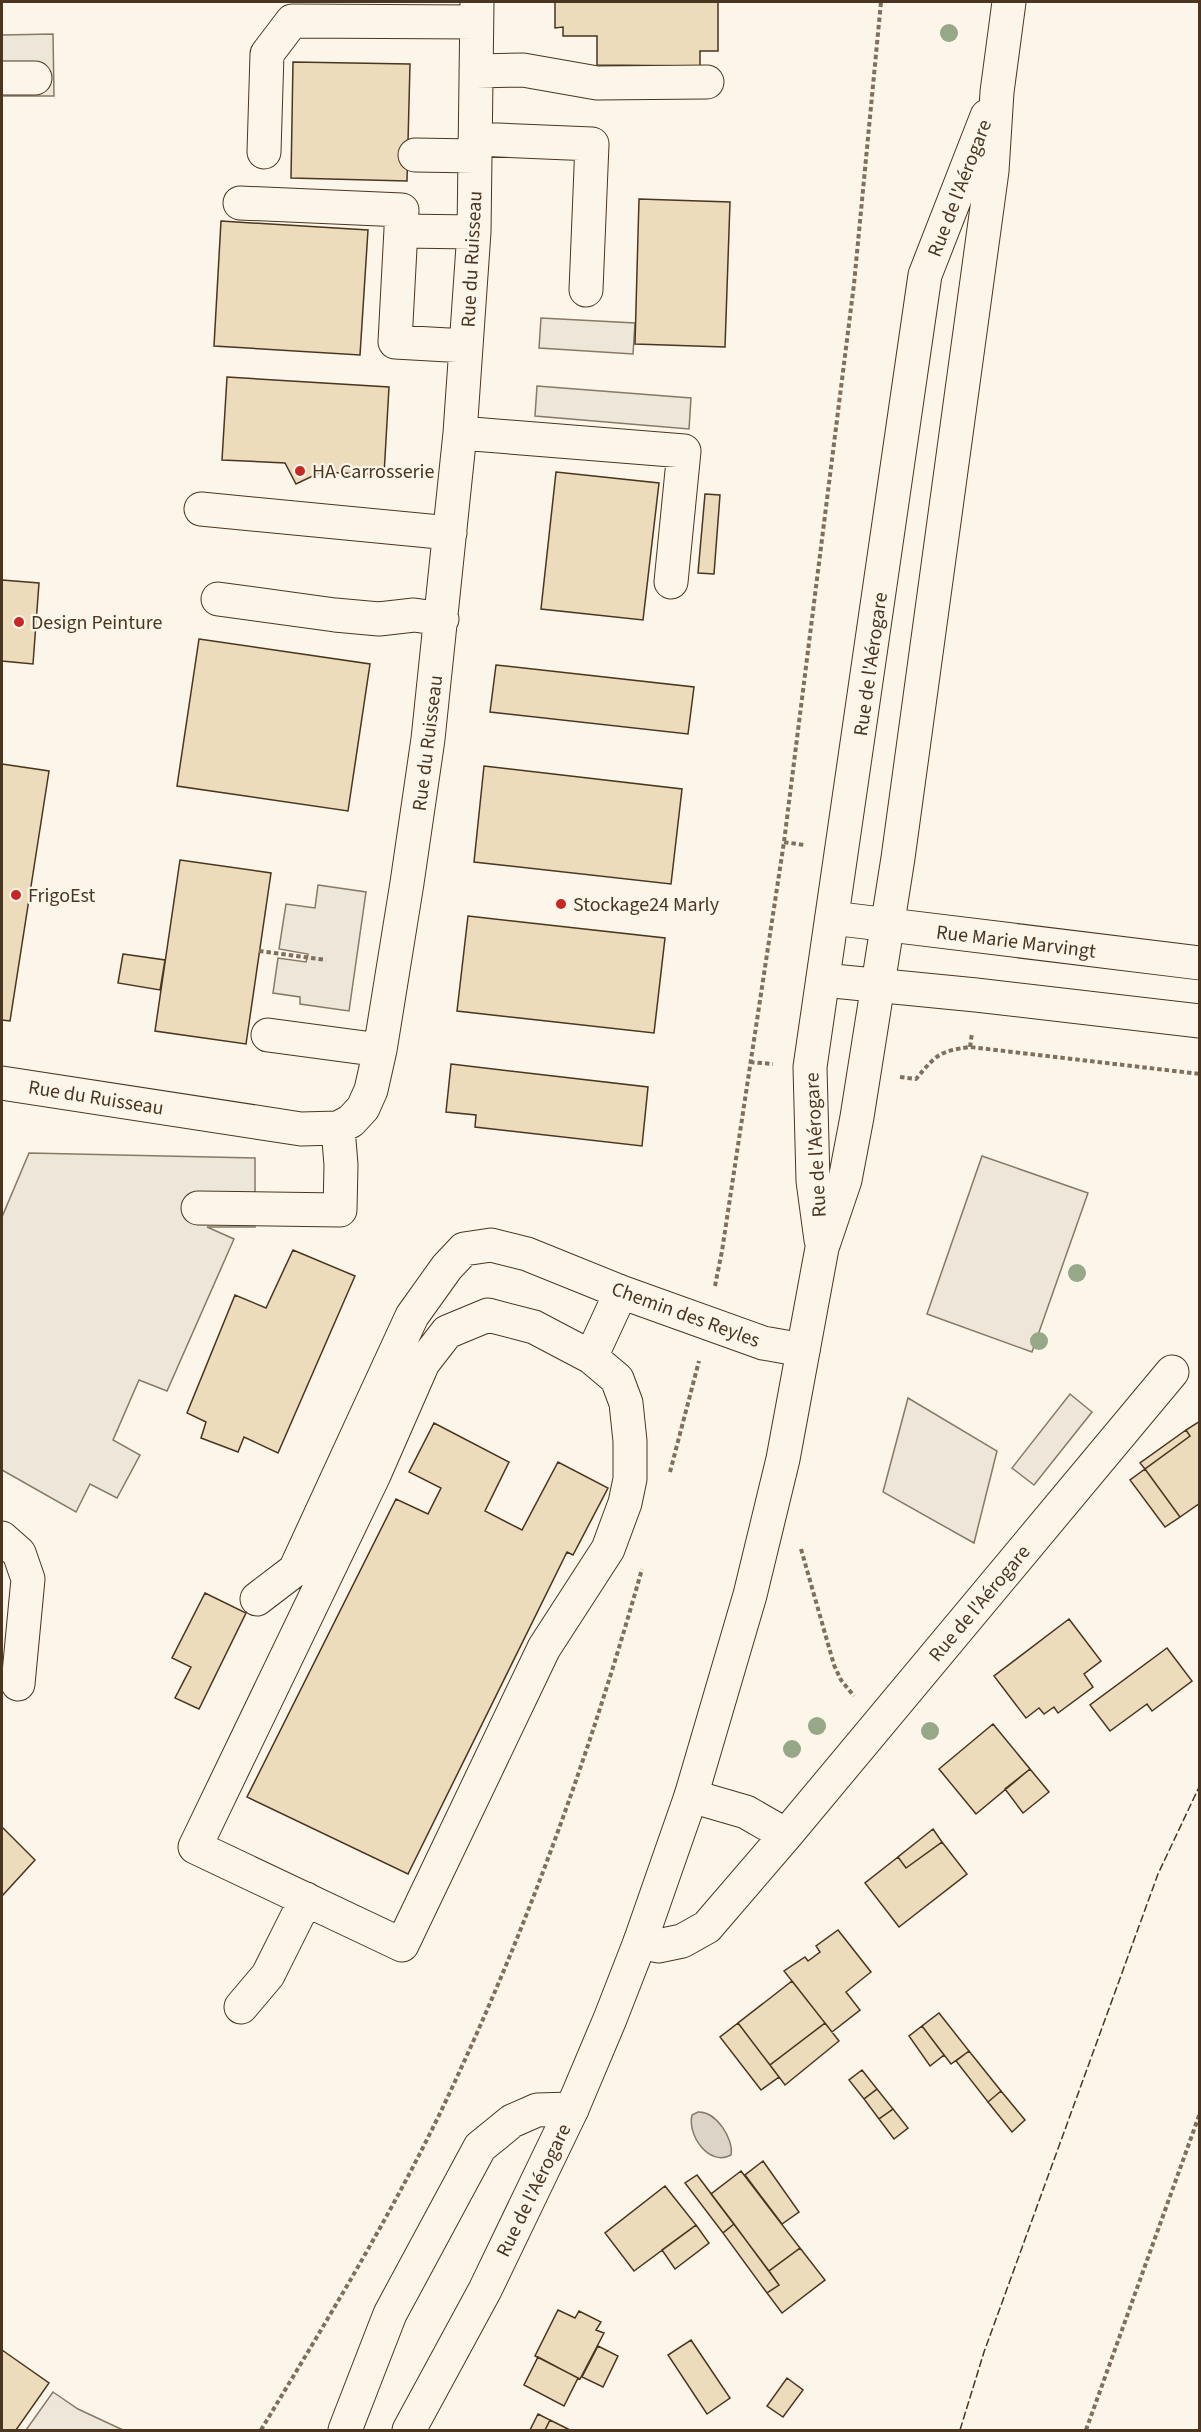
<svg xmlns="http://www.w3.org/2000/svg" width="1201" height="2432" font-family="'Source Sans 3',sans-serif">
	<rect width="100%" height="100%" fill="#fbf6e9"/>
	<path fill="#ede6d9" stroke="#887966" stroke-width="1.5" d="M982 1156 1088 1193 1032 1352 927 1314Z
		M1070 1394 1092 1412 1034 1485 1012 1468Z
		M908 1398 997 1451 974 1543 883 1492Z"/>
	<path fill="#ede7d9" stroke="#887966" stroke-width="1.5" d="M53 34 54 96H2V35Z
		M541 318 635 323 633 354 539 348Z
		M537 386 691 398 689 429 535 416Z
		M318 885 366 892 349 1011 300 1004V997L273 993 278 958 306 962 308 954 279 949 286 904 315 908Z
		M29 1153 255 1158V1227H207L234 1239 167 1391 139 1380 113 1440 140 1455 117 1498 90 1484 76 1512 2 1470V1217Z
		M53 2392 78 2409 123 2430H26Z"/>
	<path fill="#dcd4c6" stroke="#887966" stroke-width="1.5" d="M698 2112C716 2111 734 2139 731 2155 709 2167 687 2135 692 2115Z"/>
	<path fill="#ecdcbc" stroke="#4a3520" stroke-width="1.5" d="M555 2H718V51H700V66L597 65V36H563V27L555 28Z
		M293 62 410 64 407 181 291 178Z
		M639 199 730 202 725 347 635 344Z
		M221 221 368 230 360 355 214 346Z
		M227 377 389 387 384 475 321 472 296 484 285 463 222 460Z
		M556 472 659 483 643 620 541 609Z
		M705 494 720 495 714 574 698 573Z
		M2 580 39 583 33 664 2 661Z
		M199 639 370 664 348 811 177 786Z
		M496 665 694 687 688 734 490 712Z
		M2 764 49 771 10 1021 2 1020Z
		M484 766 682 789 671 884 474 862Z
		M180 860 271 873 246 1044 155 1031Z
		M468 916 665 938 654 1033 457 1011Z
		M123 954 165 960 160 990 118 983Z
		M451 1064 648 1087 642 1146 475 1127 476 1115 446 1112Z
		M293 1250 355 1276 278 1453 244 1437 238 1452 201 1438 206 1422 187 1413 235 1295 266 1308Z
		M1200 1421V1503L1180 1517 1145 1469 1190 1436 1186 1430Z
		M434 1423 509 1462 485 1511 522 1530 558 1462 608 1488 573 1555 567 1552 408 1874 247 1797 396 1499 428 1514 441 1488 409 1472Z
		M1186 1430 1190 1436 1145 1469 1140 1463Z
		M1145 1469 1180 1517 1165 1527 1130 1480Z
		M205 1593 246 1613 199 1709 175 1698 191 1667 172 1658Z
		M1069 1619 1101 1661 1084 1674 1093 1687 1058 1713 1054 1707 1044 1714 1039 1708 1026 1718 994 1676Z
		M1167 1648 1192 1681 1152 1711 1147 1704 1110 1731 1090 1705Z
		M993 1724 1030 1769 976 1814 939 1769Z
		M1030 1769 1049 1792 1023 1813 1005 1789Z
		M2 1827 35 1860 2 1896Z
		M933 1829 942 1842 906 1868 898 1857Z
		M942 1842 967 1874 899 1927 865 1883 898 1857 906 1868Z
		M838 1930 871 1972 846 1992 860 2010 832 2032 784 1971 805 1957 808 1961 820 1952 816 1946Z
		M792 1981 825 2023 770 2065 738 2023Z
		M939 2013 969 2051 951 2064 922 2026Z
		M738 2023 779 2077 761 2090 720 2037Z
		M825 2023 839 2041 785 2085 770 2065Z
		M922 2026 944 2055 930 2066 909 2036Z
		M969 2051 1001 2091 988 2102 956 2061Z
		M862 2070 877 2089 864 2099 849 2080Z
		M877 2089 893 2109 879 2119 864 2099Z
		M1001 2091 1025 2120 1012 2132 988 2102Z
		M893 2109 908 2128 894 2139 879 2119Z
		M763 2161 799 2212 782 2224 745 2175Z
		M741 2171 800 2248 769 2271 711 2194Z
		M697 2175 734 2224 723 2233 685 2183Z
		M665 2186 696 2225 634 2271 605 2233Z
		M734 2224 779 2285 767 2293 723 2233Z
		M696 2225 709 2243 675 2269 662 2250Z
		M800 2248 825 2280 782 2313 767 2293 779 2285 769 2271Z
		M558 2310 575 2318 579 2311 601 2322 596 2330 604 2333 580 2379 535 2356Z
		M691 2340 730 2398 707 2414 668 2355Z
		M598 2346 618 2356 603 2387 582 2377Z
		M2 2350 49 2383 16 2430H2Z
		M538 2357 578 2378 564 2406 524 2385Z
		M787 2378 803 2390 783 2417 767 2406Z
		M538 2414 550 2420 545 2430H530Z
		M550 2420 570 2430H545Z"/>
	<g fill="none" stroke-linecap="round" stroke-linejoin="round">
		<g stroke="#4a3520" stroke-width="35">
			<path id="minor" d="M476 71 523 70 597 83 707 82
				M2 78H35
				M475 139 592 144 586 290
				M264 152 267 54 292 21 476 22
				M415 155 475 156
				M240 203 402 210 395 342 466 346
				M401 231 474 232
				M460 433 684 451 671 582
				M201 509 450 533
				M218 599 335 615 379 619 414 615 442 619
				M832 918 1200 963
				M823 980 976 995 1200 1021
				M268 1035 380 1050
				M2 1083 301 1129 338 1128 351 1121 363 1108 371 1090 380 1050 407 883 428 739 460 433 474 232 477 2
				M198 1208 340 1210 341 1165 338 1128
				M591 1357 617 1379 626 1403 630 1441V1479L625 1503 608 1549 544 1648 402 1945 195 1847 374 1475 423 1363 447 1332 488 1315 534 1327 591 1357 621 1292
				M2 1538 19 1553 28 1579 18 1684
				M257 1599 295 1570 412 1316 447 1267 464 1249 491 1245 527 1254 621 1292 763 1343 803 1350
				M691 1796 746 1812 786 1835
				M640 1942 658 1946 682 1941 707 1927 786 1835 1172 1372
				M241 2007 268 1975 306 1899
				M345 2430 390 2314 480 2147 512 2121 537 2110 572 2109"/>
		</g>
		<g stroke="#4a3520" stroke-width="35">
			<path id="major" d="M821 1240 813 1181 810 1067 925 275 987 116
				M409 2430 485 2290 572 2109 610 2019 640 1942 691 1796 750 1595 783 1459 822 1248 845 1180 857 1117 898 858 992 171 997 92 1009 2"/>
		</g>
		<path stroke="#7f6f5c" stroke-width="4" stroke-dasharray="4.5 3" stroke-linecap="butt" d="M784 842 804 845
			M259 951 326 960
			M970 1047 972 1033
			M750 1062 773 1064
			M900 1077 916 1079C936 1055 939 1051 970 1047L1200 1074
			M715 1286 722 1251 784 842 854 284 881 2
			M670 1472 699 1361
			M801 1549 834 1665 841 1680 854 1696
			M261 2430C330 2315 401 2200 457 2077 533 1913 593 1743 642 1569
			M1086 2430 1200 2113"/>
		<use href="#minor" stroke="#fbf6e9" stroke-width="33"/>
		<use href="#major" stroke="#fbf6e9" stroke-width="33"/>
		<path stroke="#4a3520" stroke-width="1.5" stroke-dasharray="8 3" stroke-linecap="butt" d="M960 2430 984 2352 1158 1874 1200 1785"/>
	</g>
	<g fill="#96a887">
		<circle cx="949" cy="33" r="9"/>
		<circle cx="1077" cy="1273" r="9"/>
		<circle cx="1039" cy="1341" r="9"/>
		<circle cx="817" cy="1726" r="9"/>
		<circle cx="930" cy="1731" r="9"/>
		<circle cx="792" cy="1749" r="9"/>
	</g>
	<g fill="#c62828" stroke="#fbf6e9" stroke-width="2">
		<circle cx="300" cy="471" r="6"/>
		<circle cx="19" cy="622" r="6"/>
		<circle cx="16" cy="895" r="6"/>
		<circle cx="561" cy="904" r="6"/>
	</g>
	<g text-anchor="middle" stroke-width="4.5" stroke-linejoin="round" paint-order="stroke">
		<g font-size="20" fill="#4a3520" stroke="#fbf6e9">
			<text transform="translate(959 188) rotate(-69)" y="7">Rue de l'Aérogare</text>
			<text transform="translate(471 259) rotate(-87)" y="7">Rue du Ruisseau</text>
			<text transform="translate(870 664) rotate(-82)" y="7">Rue de l'Aérogare</text>
			<text transform="translate(427 743) rotate(-83)" y="7">Rue du Ruisseau</text>
			<text transform="translate(1016 941) rotate(7)" y="7">Rue Marie Marvingt</text>
			<text transform="translate(96 1097) rotate(9)" y="7">Rue du Ruisseau</text>
			<text transform="translate(815 1145) rotate(-93)" y="7">Rue de l'Aérogare</text>
			<text transform="translate(686 1314) rotate(20)" y="7">Chemin des Reyles</text>
			<text transform="translate(979 1603) rotate(-50)" y="7">Rue de l'Aérogare</text>
			<text transform="translate(533 2190) rotate(-64)" y="7">Rue de l'Aérogare</text>
		</g>
		<g font-size="20" fill="#4a3520" stroke="#fbf6e9" text-anchor="start">
			<text x="312" y="478">HA Carrosserie</text>
			<text x="31" y="629">Design Peinture</text>
			<text x="28" y="902">FrigoEst</text>
			<text x="573" y="911">Stockage24 Marly</text>
		</g>
	</g>
	<rect width="1201" height="2432" fill="none" stroke="#4a3520" stroke-width="6"/>
</svg>
